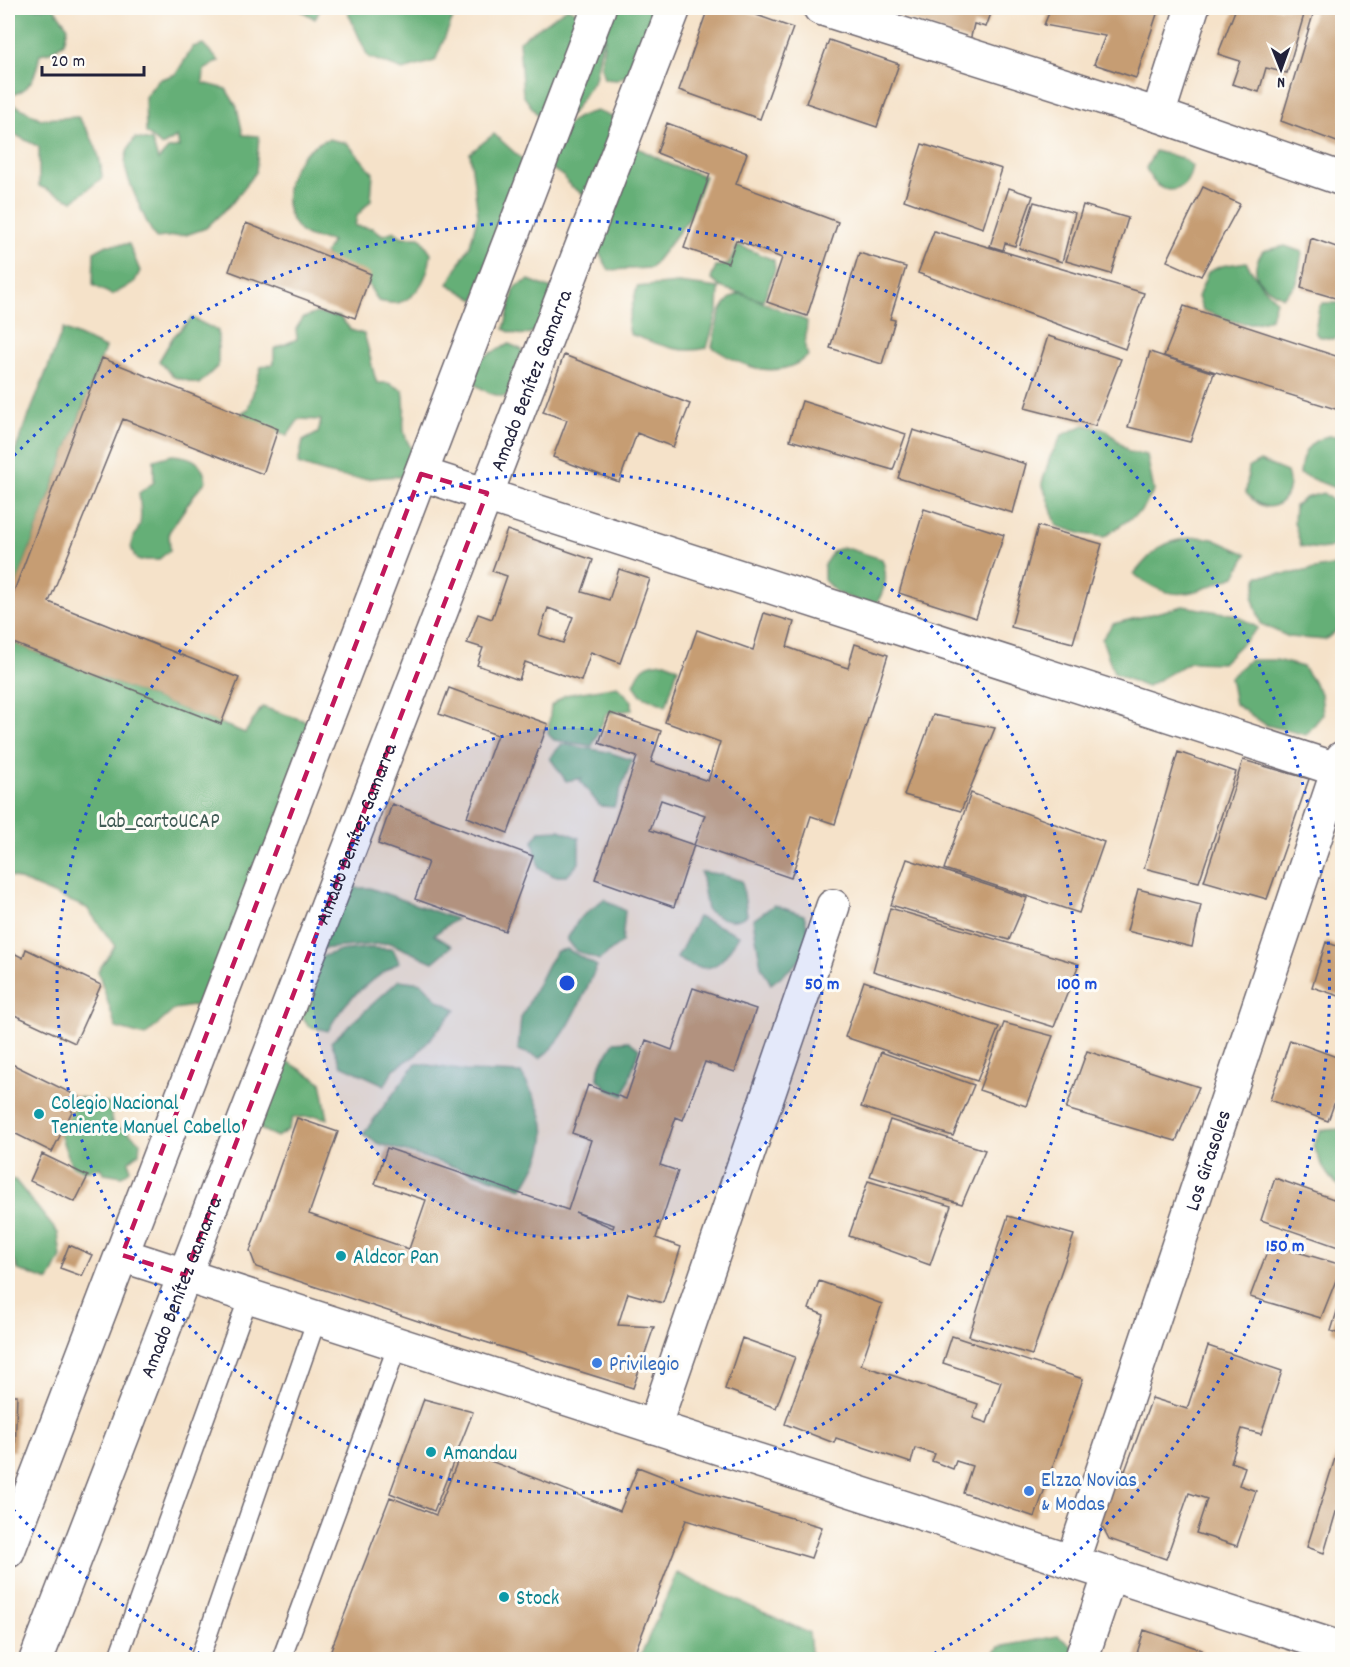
<svg xmlns="http://www.w3.org/2000/svg" width="1350" height="1667" font-family="Dekko,sans-serif">
	<rect width="100%" height="100%" fill="#fdfcf7"/>
	<filter id="ink" filterUnits="userSpaceOnUse"><feTurbulence type="fractalNoise" baseFrequency=".0167" numOctaves="2"/><feDisplacementMap in="SourceGraphic" scale="12" xChannelSelector="R" yChannelSelector="G"/><feConvolveMatrix kernelMatrix="1 2 1 2 8 2 1 2 1" color-interpolation-filters="sRGB"/></filter>
	<filter id="wash" filterUnits="userSpaceOnUse"><feTurbulence type="fractalNoise" baseFrequency=".008" numOctaves="4" result="noise"/><feDisplacementMap in="SourceGraphic" scale="24" xChannelSelector="R" yChannelSelector="G"/><feGaussianBlur stdDeviation="1.35" result="paint"/><feColorMatrix in="noise" values="0 0 0 0 0 0 0 0 0 0 0 0 0 0 0 0 0 1.4 0 .05"/><feComposite in="paint" operator="in"/></filter>
	<g filter="url(#wash)">
		<rect width="100%" height="100%" fill="#f5e2c9"/>
		<path fill="#65af77" stroke="#446859" stroke-width="1.5" d="M8 8H54L68 27 64 43 50 52 40 54C36 75 31 92 8 96Z
			M297 8H321L315 19Z
			M346 8H460L455 13 435 61 403 70 368 57Z
			M567 8 606 23 595 79 573 112 551 134 523 95 519 41Z
			M609 8H670L633 72 617 80 604 79 601 66Z
			M203 44 219 61 204 70 203 83 226 89 237 107 243 135 259 136 256 172 233 202 206 228 186 235 156 238C147 225 143 214 137 200 127 175 117 162 135 138L152 141 158 160 168 149 179 147 177 137 162 146 146 133 145 97 158 80 176 74 193 47Z
			M15 105 41 119 78 117C92 136 101 153 102 178L73 201 39 186V147L8 131V106Z
			M596 111 620 119 597 190 583 194 570 186 564 177 548 166C559 136 561 119 596 111Z
			M494 134 536 172 475 300 448 284 470 245 478 215 470 153Z
			M328 139 347 143 373 173 371 200 357 216 355 226 372 228 383 235 394 231 402 237H420L431 253C429 273 420 297 398 303 393 304 383 302 378 301L367 282 332 270 325 253 332 241C325 239 312 239 305 235 298 231 291 220 289 213 280 182 298 150 328 139Z
			M632 145 673 166 705 176 689 219 651 268 609 270 594 244Z
			M1155 151 1182 158 1192 166C1188 198 1156 197 1146 168Z
			M129 244 140 271 134 283 112 295 93 285 94 252 107 245Z
			M738 245 774 260 775 270 763 301 720 287 711 279 716 266 728 265Z
			M1285 246 1302 252 1297 283 1283 297C1261 287 1246 274 1263 251Z
			M1246 262 1262 286 1276 300 1271 318C1247 330 1226 319 1203 310L1198 297 1208 272 1221 266Z
			M529 280 552 289 543 328C528 335 519 338 504 329L515 287Z
			M678 283 719 288 718 310 707 348C680 355 655 343 630 334L628 323 637 287Z
			M741 293 807 321 805 347 808 356C777 382 742 367 712 347 717 326 717 300 741 293Z
			M1323 303H1342V336L1332 339 1318 336 1315 332 1319 307Z
			M316 313 340 317 351 330 364 334C370 351 371 367 377 383H388L403 390C409 417 395 427 414 452L407 478C390 475 389 477 374 478 349 481 321 472 298 464L303 441 318 433 321 420 299 419 287 436 240 414 248 409 261 367 274 364V349L297 339 296 329 303 318Z
			M192 318 218 331V366L199 384 174 377 159 361 173 337Z
			M63 329 105 348 8 607V469Z
			M509 344 521 349 524 354 515 392 503 397 489 393 471 382 477 360Z
			M1084 425 1107 430 1129 452 1147 455 1154 491 1141 511 1104 537 1083 534 1057 526 1042 483 1050 457 1062 435Z
			M1328 436H1342V491L1300 474C1301 454 1308 441 1328 436Z
			M172 455C191 456 203 461 206 481L194 495 169 532 170 550 158 560H137C124 540 136 540 140 524 142 515 140 502 139 493L154 482V460Z
			M1260 461 1287 472C1295 493 1277 516 1257 503 1253 501 1250 496 1246 493L1249 467Z
			M1323 493 1342 508C1343 543 1340 555 1301 546L1294 522 1295 506 1305 498Z
			M1198 537 1213 539 1247 554 1235 576C1192 593 1175 606 1134 574 1155 548 1164 540 1198 537Z
			M843 547 882 559C889 579 885 589 875 607L837 593 824 580V565L833 551Z
			M1342 564V626L1325 640 1289 637 1261 624 1253 599 1258 576 1294 573Z
			M1183 606 1236 615 1258 628 1222 663 1190 662 1146 687 1114 673 1102 639 1113 624Z
			M8 641 245 733 262 707 324 727 204 1004 175 1009 145 1036 116 1028 98 971 115 946 87 908 8 875Z
			M1249 660H1276L1303 667 1321 693 1323 714 1306 735 1266 725 1235 704 1230 677Z
			M666 662 678 668 666 706 641 695 634 685C641 666 646 663 666 662Z
			M617 686 632 701V710L607 713 592 746 554 740 548 734 551 706 565 695Z
			M562 744 608 752 632 760 614 807 600 806 580 781 582 778 566 781 550 758Z
			M560 830 579 838V863L567 876H554L539 868 533 841 540 831Z
			M701 872 720 874 742 881 747 915C733 925 719 919 707 910Z
			M355 888H370L456 919 434 935 452 946 433 962 390 943 321 949 342 896Z
			M604 899 625 911 622 942 599 960 576 951 567 939 579 919Z
			M774 905 804 915C817 953 799 962 771 984L761 966 753 920Z
			M698 917 739 935C721 965 711 979 677 958Z
			M367 948 393 949 399 962C368 983 345 997 328 1031L308 1026 299 1009 318 958 338 951Z
			M567 949 597 966C582 996 569 1038 540 1058L518 1050 521 1018 548 964 557 951Z
			M399 980 422 983 439 1001 456 1009 416 1055 394 1069 385 1085 341 1065 331 1042Z
			M629 1041 639 1049 624 1096 609 1090 598 1079 599 1067 614 1042Z
			M279 1056 321 1082 328 1119 317 1116 293 1118 288 1130 277 1137 258 1128Z
			M416 1063 465 1071 521 1073C549 1122 555 1138 523 1188L377 1143 363 1134Z
			M79 1097 111 1104 112 1124 128 1132 140 1142 139 1153 129 1161 130 1170 122 1176 104 1173 100 1168 83 1171 71 1165 60 1134Z
			M1342 1129V1187C1327 1181 1320 1160 1313 1146L1321 1130Z
			M8 1179 15 1180 58 1233 61 1257 49 1281 18 1270 15 1261 8 1256Z
			M677 1573 809 1633 812 1659H639Z
			M1058 1636 1076 1649 1072 1659 990 1660 999 1647Z"/>
		<g id="blocks">
			<path fill="#c69d73" fill-rule="evenodd" d="M708 8H737L793 28 760 119 679 90Z
				M886 8H993L986 27 974 24 970 41 885 11Z
				M1051 8H1159L1136 78 1094 64 1105 36 1044 25Z
				M1236 8H1306L1287 73 1266 68 1259 92 1232 84 1240 61 1218 54Z
				M1315 8H1342V144L1281 121Z
				M829 40 899 64 877 127 806 103Z
				M667 123 747 153 736 184 838 222 807 316 767 302 782 258 736 240 728 263 684 248 710 174 657 153Z
				M922 144 1002 169 983 228 904 200Z
				M1203 187 1240 204 1201 276 1167 261Z
				M1009 188 1033 196 1015 246 1005 243 1003 250 990 246Z
				M1034 202 1075 213 1062 262 1019 248Z
				M1083 205 1128 218 1111 274 1066 261Z
				M246 223 371 274 355 318 229 271Z
				M934 231 1144 293 1125 349 918 273Z
				M1311 238 1342 249V300L1301 288Z
				M859 253 906 267 890 319 895 320 882 364 830 348Z
				M1184 306 1342 358V411L1164 356Z
				M1048 336 1121 359 1095 426 1025 408Z
				M1150 352 1214 373 1190 442 1128 427Z
				M564 355 690 404 673 447 637 433 619 482 553 457 567 420 543 412Z
				M102 358 278 429 263 474 123 419 49 602 239 678 221 724 8 641V607Z
				M802 401 906 434 893 470 790 440Z
				M913 430 1026 464 1013 513 898 478Z
				M924 509 1004 535 976 618 899 593Z
				M1038 526 1102 544 1073 643 1011 627Z
				M507 530 593 560 582 592 609 600 619 569 650 579 620 663 591 652 581 681 525 662 519 680 477 665 483 648 467 643 478 614 492 619 507 576 492 571ZM548 608 573 617 563 643 539 635Z
				M764 613 794 622 787 647 820 659 848 668 855 644 888 655 835 824 811 816 791 878 694 845 705 815 661 800 650 830 694 845 674 907 595 879 637 757 599 743 610 713 661 731 651 762 708 781 720 742 665 722 697 630 753 650Z
				M449 688 548 724 508 833 467 817 497 735 439 714Z
				M933 715 995 728 961 811 904 795Z
				M1178 752 1236 772 1199 882 1144 868Z
				M1243 760 1309 779 1267 899 1204 881Z
				M971 793 1104 842 1079 913 944 869Z
				M392 804 533 856 505 931 415 899 428 862 378 844Z
				M907 859 1027 898 1009 940 891 905Z
				M1138 889 1201 905 1192 947 1127 931Z
				M890 908 1079 964 1054 1027 873 971Z
				M1326 942 1342 948V997L1312 987Z
				M26 949 101 985 75 1043 8 1012V950L23 958Z
				M864 981 999 1027 977 1081 845 1037Z
				M693 988 756 1009 735 1072 705 1062 683 1120 676 1117 660 1165 678 1171 656 1238 681 1247 663 1303 628 1293 618 1325 654 1327 633 1388 421 1322 256 1267 250 1251 297 1118 338 1132 309 1214 409 1249 426 1200 375 1184 387 1148 568 1210 591 1140 572 1133 588 1085 626 1099 646 1040 672 1050ZM575 1212 614 1225 613 1228Z
				M1004 1023 1053 1036 1026 1106 979 1090Z
				M1290 1040 1342 1059V1082L1328 1121 1270 1100Z
				M1087 1051 1199 1087 1176 1141 1066 1109Z
				M881 1052 974 1085 953 1136 861 1107Z
				M8 1062 79 1097 52 1152 8 1130Z
				M890 1120 985 1150 962 1204 870 1176Z
				M42 1154 88 1176 75 1202 30 1181Z
				M1275 1178 1342 1202 1341 1248 1261 1220Z
				M868 1181 951 1206 930 1265 849 1236Z
				M1008 1216 1074 1235 1032 1355 969 1336Z
				M1270 1244 1342 1265 1321 1318 1250 1297Z
				M69 1245 92 1255 82 1276 60 1268Z
				M819 1281 882 1304 861 1365 978 1404 973 1418 987 1423 1001 1382 943 1363 952 1336 1083 1379 1035 1517 963 1493 972 1466 956 1461 953 1469 932 1461 935 1454 915 1448 911 1463 836 1438 834 1443 785 1424 824 1315 809 1309Z
				M1342 1295V1335L1331 1331Z
				M742 1338 795 1357 776 1408 725 1389Z
				M1208 1346 1282 1371 1261 1434 1242 1429 1231 1462 1245 1467 1239 1485 1256 1491 1237 1546 1196 1533 1207 1499 1189 1493 1166 1559 1109 1539 1098 1518 1115 1467 1125 1471 1152 1398 1187 1409Z
				M8 1395H17L15 1451H8Z
				M424 1399 473 1412 434 1511 390 1493Z
				M1342 1436V1514L1336 1512 1324 1553 1307 1547Z
				M462 1450 620 1511 638 1467 697 1490 822 1527 811 1558 686 1520 632 1660H327L390 1497 436 1515Z
				M1144 1630 1202 1650 1199 1660H1135Z"/>
		</g>
	</g>
	<g filter="url(#ink)">
		<use href="#blocks" fill-opacity="0" stroke="#6c656d" stroke-width="1.5"/>
		<g fill="none" stroke-linecap="round" stroke-linejoin="round">
			<g stroke="#6c656d" stroke-width="21">
				<path id="service" d="M117 1660 249 1296
					M199 1660 317 1318
					M281 1660 398 1344"/>
			</g>
			<g stroke="#6c656d" stroke-width="36">
				<g id="minor">
					<path d="M820 8 1158 115 1342 179"/>
					<path d="M1158 115 1192 8"/>
					<path d="M421 474 1342 771"/>
					<path d="M122 1255 1342 1649"/>
					<path d="M654 1427 833 906"/>
					<path id="s1" d="M1072 1562 1342 758"/>
					<path d="M1081 1660 1110 1574"/>
				</g>
			</g>
			<g stroke="#6c656d" stroke-width="36">
				<g id="secondary">
					<path d="M8 1551 599 8"/>
					<path id="s2" d="M36 1660 674 8"/>
				</g>
			</g>
			<use href="#service" stroke="#fff" stroke-width="18"/>
			<use href="#minor" stroke="#fff" stroke-width="33"/>
			<use href="#secondary" stroke="#fff" stroke-width="33"/>
		</g>
	</g>
	<path fill="none" stroke="#c2185b" stroke-width="4.5" stroke-dasharray="12 8" stroke-linejoin="round" d="M421 474 487 493 185 1275 122 1255Z"/>
	<circle cx="567" cy="983" r="255" fill="#1d4ed8" fill-opacity=".12"/>
	<g fill="none" stroke="#1d4ed8" stroke-width="3" stroke-dasharray="3 6">
		<circle cx="567" cy="983" r="255"/>
		<circle cx="567" cy="983" r="510"/>
		<path d="M208 1658A764 764 0 0 1 8 1504M8 462A764 764 0 1 1 926 1658"/>
	</g>
	<g fill="#0f9aa8" stroke="#fdfcf7" stroke-width="2">
		<circle cx="39" cy="1114" r="6"/>
		<circle cx="341" cy="1256" r="6"/>
		<circle cx="431" cy="1452" r="6"/>
		<circle cx="504" cy="1597" r="6"/>
	</g>
	<g fill="#3f7fe0" stroke="#fdfcf7" stroke-width="2">
		<circle cx="597" cy="1363" r="6"/>
		<circle cx="1029" cy="1491" r="6"/>
	</g>
	<g text-anchor="middle" stroke-width="6" stroke-linejoin="round" paint-order="stroke">
		<g font-size="21" fill="#22223b" stroke="#fdfcf7">
			<text dy="7" stroke="none"><textPath href="#s2" startOffset="1372">Amado Benítez Gamarra</textPath></text>
			<text dy="7" stroke="none"><textPath href="#s2" startOffset="886">Amado Benítez Gamarra</textPath></text>
			<text dy="7" stroke="none"><textPath href="#s1" startOffset="424">Los Girasoles</textPath></text>
			<text dy="7" stroke="none"><textPath href="#s2" startOffset="400">Amado Benítez Gamarra</textPath></text>
		</g>
		<g font-size="21" fill="#425d57" stroke="#fdfcf7">
			<text x="159" y="827">Lab_cartoUCAP</text>
		</g>
		<g font-size="21" fill="#0d838f" stroke="#fdfcf7" text-anchor="start">
			<text x="51" y="1109">Colegio Nacional<tspan x="51" dy="24">Teniente Manuel Cabello</tspan></text>
			<text x="353" y="1263">Aldcor Pan</text>
			<text x="443" y="1459">Amandau</text>
			<text x="516" y="1604">Stock</text>
		</g>
		<g font-size="21" fill="#366cbe" stroke="#fdfcf7" text-anchor="start">
			<text x="609" y="1370">Privilegio</text>
			<text x="1041" y="1486">Elzza Novias<tspan x="1041" dy="24">&amp; Modas</tspan></text>
		</g>
	</g>
	<circle cx="567" cy="983" r="9" fill="#1d4ed8" stroke="#fdfcf7" stroke-width="3"/>
	<g font-size="18" text-anchor="middle" font-weight="bold" fill="#1d4ed8" stroke="#fdfcf7" stroke-width="6" stroke-linejoin="round" paint-order="stroke">
		<text x="822" y="989">50 m</text>
		<text x="1077" y="989">100 m</text>
		<text x="1285" y="1251">150 m</text>
	</g>
	<rect width="1350" height="1667" fill="none" stroke="#fdfcf7" stroke-width="30"/>
	<g transform="translate(1281 69) rotate(179)" stroke="#fdfcf7" stroke-width="4.5" paint-order="stroke">
	<path d="M0-4.5L10 22L0 15L-10 22Z" fill="#22223b"/>
	<text y="-9" font-size="16" font-weight="bold" text-anchor="middle" fill="#22223b">N</text>
	</g>
	<path d="M42 66v9h102v-9" fill="none" stroke="#22223b" stroke-width="3"/>
	<text x="51" y="66" font-size="18" fill="#22223b" stroke="#fdfcf7" stroke-width="4.5" paint-order="stroke">20 m</text>
</svg>
